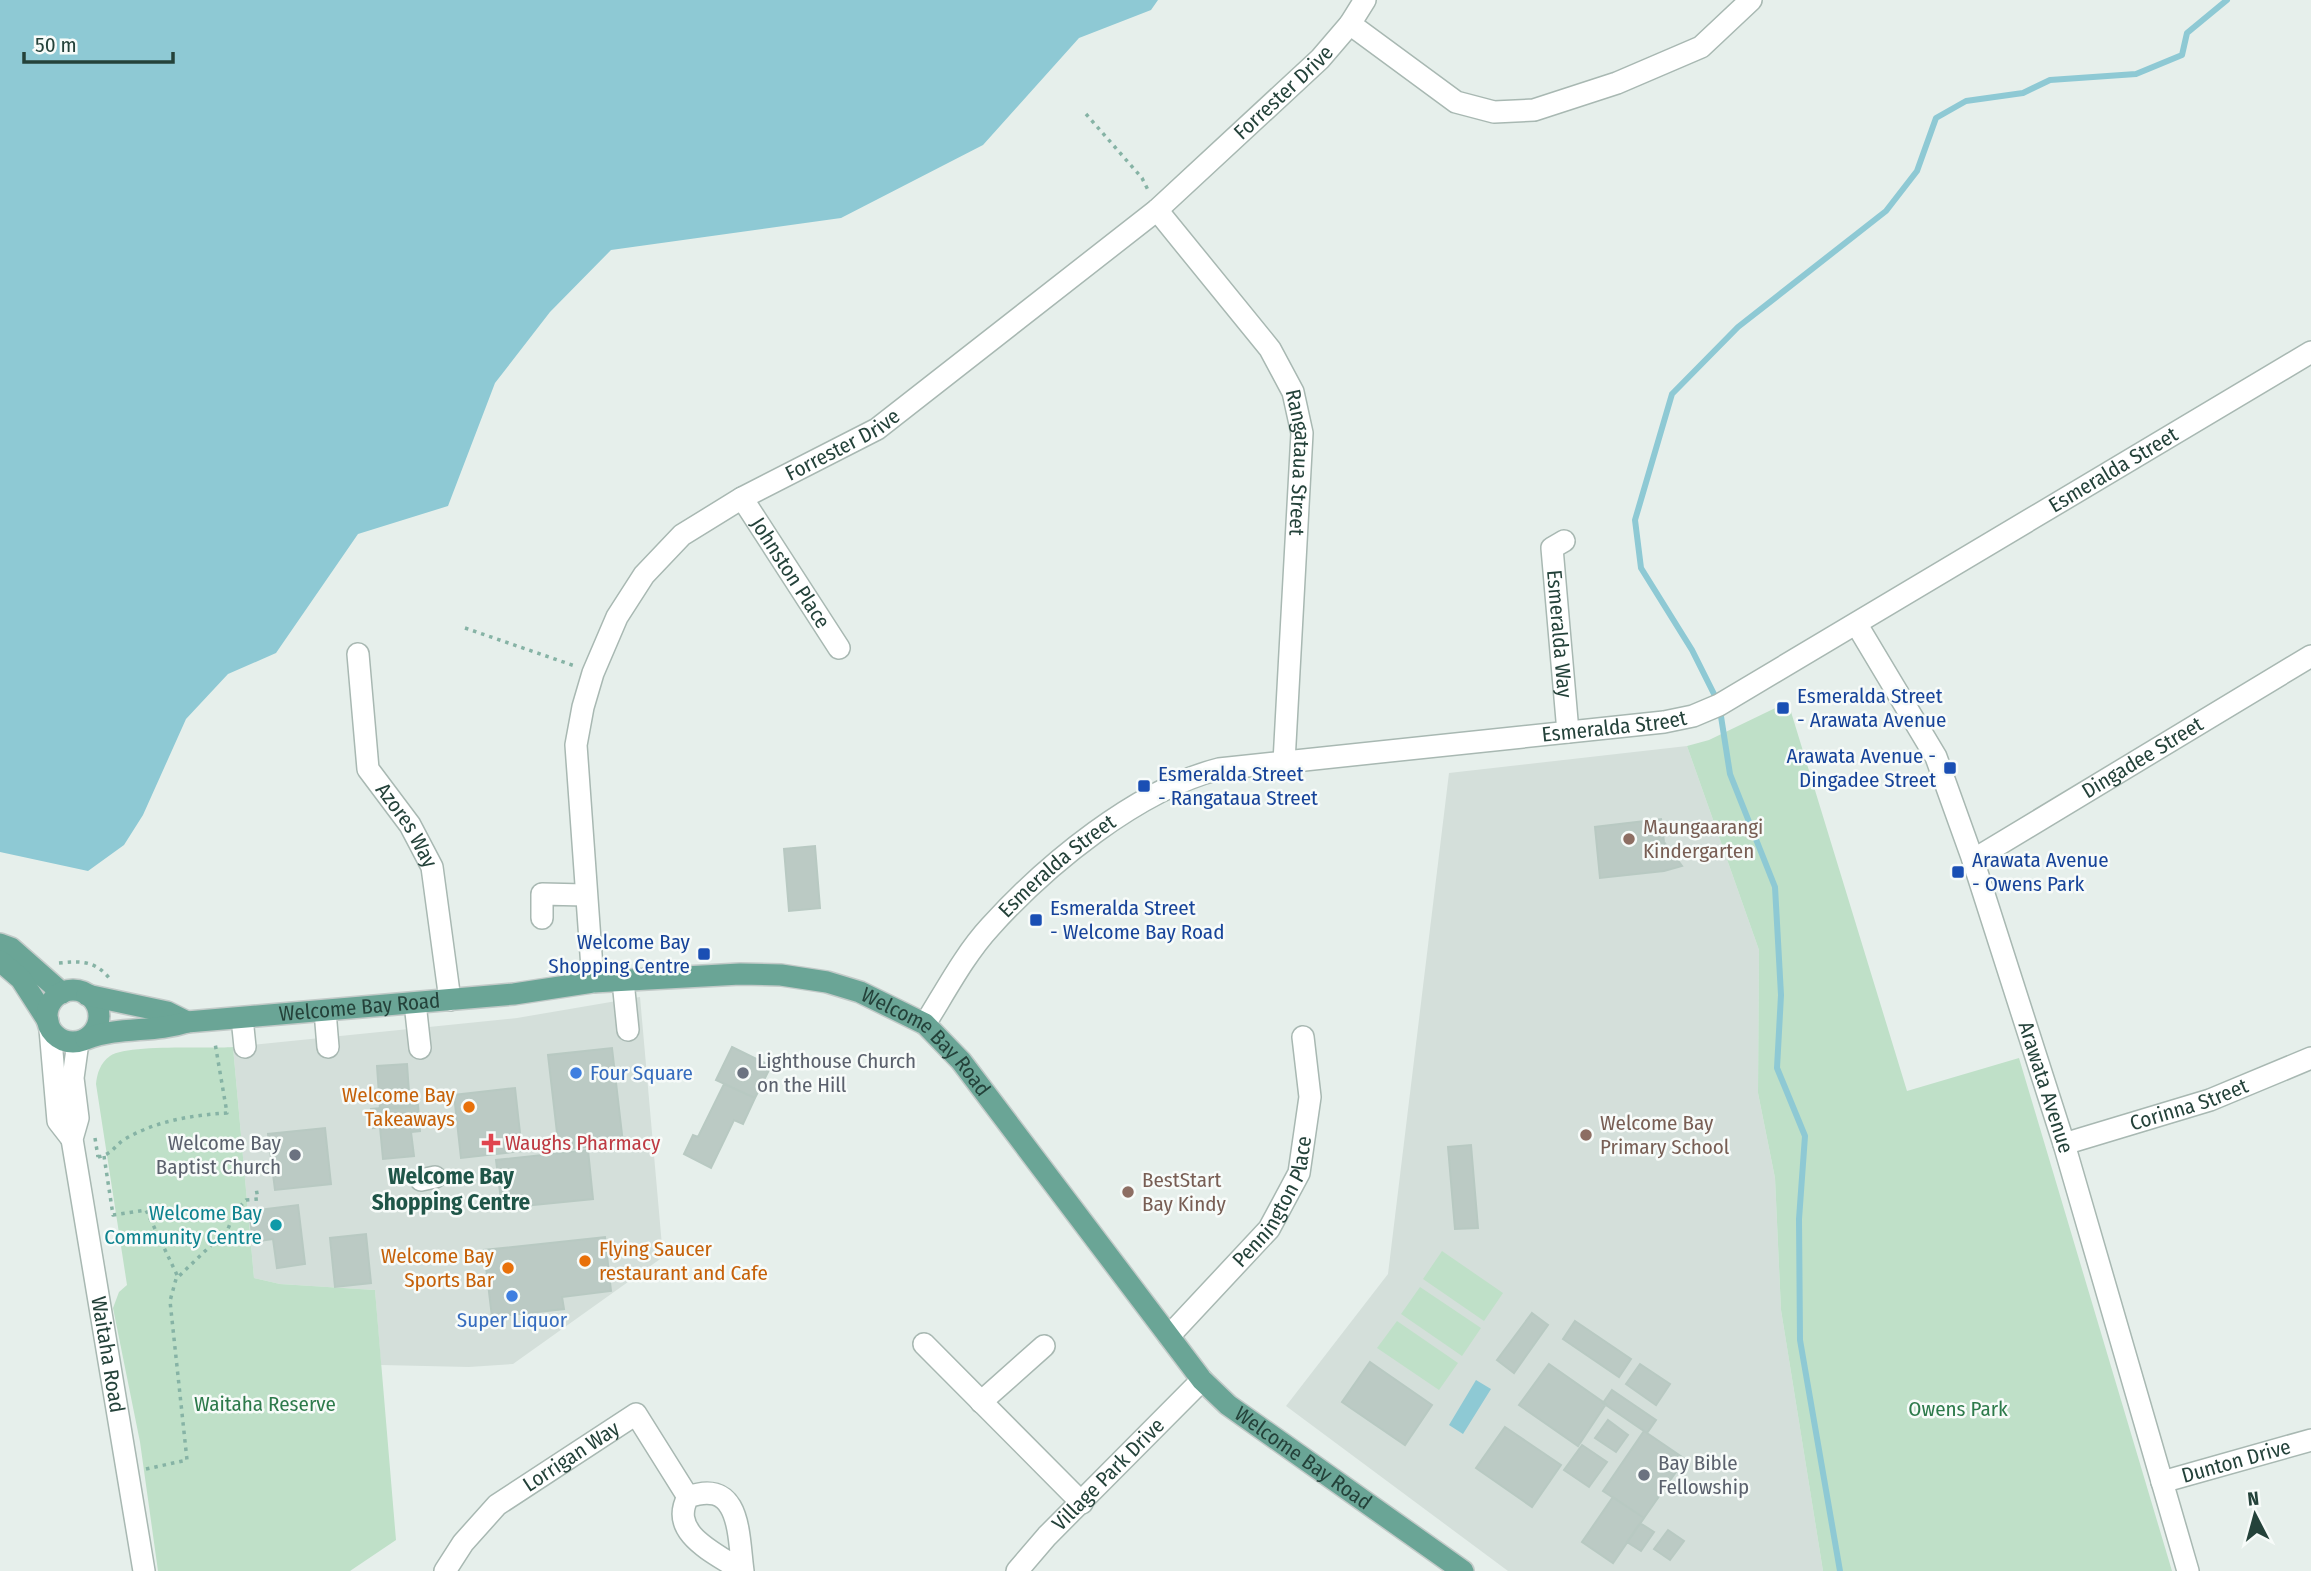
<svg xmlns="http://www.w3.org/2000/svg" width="2311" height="1571" font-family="'Fira Sans Condensed',sans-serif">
	<rect width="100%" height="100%" fill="#e6efeb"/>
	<path fill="#d4dfda" d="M1687 746 1759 950 1758 1093 1775 1178 1781 1310 1823 1571H1508L1286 1406 1388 1274 1449 773Z
		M640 997 663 1257 513 1364 469 1367 381 1365 375 1290 280 1284 254 1278 233 1047 517 1018Z"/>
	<path fill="#bfe0c8" d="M1788 702 1907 1091 2019 1058 2172 1571H1823L1781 1310 1775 1178 1758 1093 1759 950 1687 746 1709 740Z
		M233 1047 254 1278 280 1284 375 1290 396 1540 350 1571H158L140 1442 113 1308 119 1292 127 1285 96 1084C97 1074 100 1063 110 1056 127 1044 207 1049 233 1047Z
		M1442 1251 1503 1293 1484 1321 1423 1279Z
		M1420 1287 1481 1328 1462 1356 1401 1314Z
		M1397 1321 1458 1363 1439 1390 1377 1348Z"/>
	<path fill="#8ec9d4" d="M0 0H1158L1151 10 1079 38 983 145 841 218 611 250 550 312 495 383 448 506 358 534 276 653 228 674 186 719 143 815 124 845 88 871 0 852Z
		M1476 1380 1491 1389 1463 1434 1449 1425Z"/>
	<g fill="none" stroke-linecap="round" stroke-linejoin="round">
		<path stroke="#8ec9d4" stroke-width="6" d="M1717 700 1692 650 1641 568 1635 520 1672 394 1738 327 1886 211 1917 171 1936 118 1966 101 2023 93 2050 80 2136 74 2182 55 2187 33 2227 0
			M1720 710 1730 774 1775 887 1781 995 1777 1068 1805 1136 1799 1219 1800 1340 1840 1571"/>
	</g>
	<path fill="#bbcac4" stroke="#b8c9c2" stroke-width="2" d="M1661 819 1664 842 1682 866 1664 871 1600 878 1595 827Z
		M815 846 820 908 789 911 784 849Z
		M732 1047 771 1066 755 1098 716 1080Z
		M612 1048 623 1143 559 1150 548 1055Z
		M407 1064 410 1107 380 1109 377 1066Z
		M724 1084 755 1098 743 1124 734 1120 711 1168 684 1154 693 1135 698 1137Z
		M515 1088 522 1151 461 1158 454 1095Z
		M418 1105 420 1131 411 1132 414 1156 383 1159 380 1127 373 1128 371 1109Z
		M325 1128 331 1184 275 1190 268 1134Z
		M1471 1145 1478 1228 1455 1229 1448 1147Z
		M588 1150 593 1199 502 1208 496 1160Z
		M298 1205 305 1264 277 1268 273 1239 253 1242 249 1211Z
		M366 1234 371 1283 335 1287 330 1238Z
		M605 1237 611 1291 562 1297 564 1309 492 1317 484 1250Z
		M1532 1313 1548 1325 1514 1373 1497 1360Z
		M1575 1321 1631 1359 1619 1377 1563 1339Z
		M1370 1362 1432 1405 1405 1445 1342 1402Z
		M1549 1364 1606 1404 1578 1446 1519 1405Z
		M1640 1364 1670 1384 1656 1405 1626 1384Z
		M1612 1390 1656 1420 1647 1433 1603 1403Z
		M1608 1420 1628 1435 1616 1452 1595 1438Z
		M1505 1427 1561 1465 1532 1507 1476 1468Z
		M1644 1431 1685 1459 1644 1518 1603 1491Z
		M1582 1445 1607 1462 1589 1487 1564 1470Z
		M1613 1497 1644 1518 1613 1563 1582 1542Z
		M1640 1523 1654 1532 1641 1551 1627 1542Z
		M1668 1530 1684 1541 1670 1560 1654 1549Z"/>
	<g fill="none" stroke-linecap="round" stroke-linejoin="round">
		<g stroke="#a8b8b2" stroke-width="24">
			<g id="minor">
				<path d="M1350 24 1456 102 1494 112 1534 110 1617 83 1701 47 1751 0"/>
				<path id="s1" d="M1157 210 1270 349 1293 392 1302 433 1284 762"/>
				<path id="s2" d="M742 498 839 648"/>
				<path id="s3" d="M1564 541 1552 548 1568 732"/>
				<path id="s4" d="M1857 625 1936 757 1973 860 2064 1144 2188 1571"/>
				<path id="s5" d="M358 654 368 769 410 825 432 867 450 1000"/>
				<path id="s6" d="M1973 860 2311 656"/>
				<path d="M542 918V894L585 895"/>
				<path d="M623 981 628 1030"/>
				<path id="s7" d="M593 982 576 745 583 707 593 673 617 617 644 575 682 535 742 498 877 429 1157 210 1320 59 1350 24 1365 0"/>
				<path d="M415 1003 420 1048"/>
				<path d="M325 1011 328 1047"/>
				<path d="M242 1018 245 1047"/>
				<path id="s8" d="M925 1024C945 992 965 954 990 927 1047 864 1137 790 1219 769L1664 722 1693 716 1719 705 2311 352"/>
				<path d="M50 1029 58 1121 72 1139"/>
				<path id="s9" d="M78 1042 73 1078 78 1118 72 1139 144 1571"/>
				<path id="s10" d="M2064 1144 2210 1100 2311 1058"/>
				<path d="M421 1180 435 1177"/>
				<path id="s11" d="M1169 1336 1269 1229 1299 1173 1310 1097 1303 1037"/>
				<path d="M924 1344 1082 1503"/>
				<path d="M981 1402 1044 1346"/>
				<path id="s12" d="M2162 1482 2311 1440"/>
				<path id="s13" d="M445 1571 463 1543 497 1505 636 1414 688 1497"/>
				<path d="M742 1571C716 1553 668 1534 688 1497 741 1478 738 1534 743 1571"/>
				<path id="s14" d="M1017 1571 1047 1536 1202 1380"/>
			</g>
		</g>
		<g stroke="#c2cac8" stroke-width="24">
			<g id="major">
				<path d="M0 944 11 948 62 993"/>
				<path d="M0 961 21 979 48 1021"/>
				<circle cx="73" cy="1016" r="26"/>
				<path d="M87 995 167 1012 187 1022"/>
				<path id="s15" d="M86 1039C120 1026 154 1033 187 1022L514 994 593 982 740 974 781 975 827 982 860 992 925 1024 961 1061 1202 1380 1228 1405 1463 1571"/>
			</g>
		</g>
		<path stroke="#86b3a5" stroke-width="3.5" stroke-dasharray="3.5 5" stroke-linecap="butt" d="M1086 114 1142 178 1149 192
			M465 628 575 666
			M59 963C80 961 95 960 110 979
			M95 1138 98 1157
			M104 1156 113 1215 146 1210 178 1277
			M98 1157C113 1154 114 1146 125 1139 156 1121 192 1115 227 1113L215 1043
			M146 1469 187 1460 170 1301 176 1279 228 1229 234 1213 246 1200 258 1199 256 1188"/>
		<use href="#minor" stroke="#fff" stroke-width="21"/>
		<use href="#major" stroke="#6aa596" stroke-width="21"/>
	</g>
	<g fill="#1a4fb4" stroke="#f7fbf9" stroke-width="2.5">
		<rect x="1776" y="701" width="14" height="14" rx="3.5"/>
		<rect x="1943" y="761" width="14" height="14" rx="3.5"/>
		<rect x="1137" y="779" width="14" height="14" rx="3.5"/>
		<rect x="1951" y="865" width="14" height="14" rx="3.5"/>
		<rect x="1029" y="913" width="14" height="14" rx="3.5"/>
		<rect x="697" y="947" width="14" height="14" rx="3.5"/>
	</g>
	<g fill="#8d6e63" stroke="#f7fbf9" stroke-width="2.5">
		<circle cx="1629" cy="839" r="7"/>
		<circle cx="1586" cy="1135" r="7"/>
		<circle cx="1128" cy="1192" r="7"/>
	</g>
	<g fill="#3f7fe0" stroke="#f7fbf9" stroke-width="2.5">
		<circle cx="576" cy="1073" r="7"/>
		<circle cx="512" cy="1296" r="7"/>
	</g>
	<g fill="#6b7280" stroke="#f7fbf9" stroke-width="2.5">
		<circle cx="743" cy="1073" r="7"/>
		<circle cx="295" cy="1155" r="7"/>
		<circle cx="1644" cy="1475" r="7"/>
	</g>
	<g fill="#e8710a" stroke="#f7fbf9" stroke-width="2.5">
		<circle cx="469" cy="1107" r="7"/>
		<circle cx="585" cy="1261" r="7"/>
		<circle cx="508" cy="1268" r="7"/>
	</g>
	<path fill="#e0444e" stroke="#f7fbf9" stroke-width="2.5" d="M487.5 1132.5h7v7h7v7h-7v7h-7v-7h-7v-7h7z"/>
	<circle fill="#0f9aa8" stroke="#f7fbf9" stroke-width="2.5" cx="276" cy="1225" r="7"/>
	<g text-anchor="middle" stroke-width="5" stroke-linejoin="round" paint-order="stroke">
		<g font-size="21" fill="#24423a" stroke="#f7fbf9">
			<text dy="7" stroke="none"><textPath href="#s7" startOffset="1228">Forrester Drive</textPath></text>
			<text dy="7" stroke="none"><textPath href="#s7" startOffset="662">Forrester Drive</textPath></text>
			<text dy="7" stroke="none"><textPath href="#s1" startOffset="299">Rangataua Street</textPath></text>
			<text dy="7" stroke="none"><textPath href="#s8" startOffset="1363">Esmeralda Street</textPath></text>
			<text dy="7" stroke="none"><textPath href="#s2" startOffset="89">Johnston Place</textPath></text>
			<text dy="7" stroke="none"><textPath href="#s3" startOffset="100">Esmeralda Way</textPath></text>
			<text dy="7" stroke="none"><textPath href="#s8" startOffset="796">Esmeralda Street</textPath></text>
			<text dy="7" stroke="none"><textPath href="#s6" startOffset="198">Dingadee Street</textPath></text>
			<text dy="7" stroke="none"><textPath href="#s5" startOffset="184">Azores Way</textPath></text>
			<text dy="7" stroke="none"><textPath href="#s8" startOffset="208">Esmeralda Street</textPath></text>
			<text dy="7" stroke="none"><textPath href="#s15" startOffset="276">Welcome Bay Road</textPath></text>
			<text dy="7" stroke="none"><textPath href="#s15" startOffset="864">Welcome Bay Road</textPath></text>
			<text dy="7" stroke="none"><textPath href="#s4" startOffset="502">Arawata Avenue</textPath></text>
			<text dy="7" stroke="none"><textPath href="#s10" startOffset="131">Corinna Street</textPath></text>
			<text dy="7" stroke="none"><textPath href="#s11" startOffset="173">Pennington Place</textPath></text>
			<text dy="7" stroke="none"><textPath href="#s9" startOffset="317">Waitaha Road</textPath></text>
			<text dy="7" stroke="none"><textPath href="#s13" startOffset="173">Lorrigan Way</textPath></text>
			<text dy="7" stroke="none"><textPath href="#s15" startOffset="1432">Welcome Bay Road</textPath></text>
			<text dy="7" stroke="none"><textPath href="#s12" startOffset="77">Dunton Drive</textPath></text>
			<text dy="7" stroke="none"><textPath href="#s14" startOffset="133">Village Park Drive</textPath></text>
		</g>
		<g font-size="21" fill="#164399" stroke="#f7fbf9" text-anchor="start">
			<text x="1797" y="703">Esmeralda Street<tspan x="1797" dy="24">- Arawata Avenue</tspan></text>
			<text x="1936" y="763" text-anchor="end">Arawata Avenue -<tspan x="1936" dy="24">Dingadee Street</tspan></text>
			<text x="1158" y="781">Esmeralda Street<tspan x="1158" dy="24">- Rangataua Street</tspan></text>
			<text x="1972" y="867">Arawata Avenue<tspan x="1972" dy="24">- Owens Park</tspan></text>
			<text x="1050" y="915">Esmeralda Street<tspan x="1050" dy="24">- Welcome Bay Road</tspan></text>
			<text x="690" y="949" text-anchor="end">Welcome Bay<tspan x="690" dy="24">Shopping Centre</tspan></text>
		</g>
		<g font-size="21" fill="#785e54" stroke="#f7fbf9" text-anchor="start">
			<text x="1643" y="834">Maungaarangi<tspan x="1643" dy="24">Kindergarten</tspan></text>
			<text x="1600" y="1130">Welcome Bay<tspan x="1600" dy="24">Primary School</tspan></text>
			<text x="1142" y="1187">BestStart<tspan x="1142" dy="24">Bay Kindy</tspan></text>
		</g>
		<g font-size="21" fill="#5b616d" stroke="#f7fbf9" text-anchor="start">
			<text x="757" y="1068">Lighthouse Church<tspan x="757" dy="24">on the Hill</tspan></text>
			<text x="281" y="1150" text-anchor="end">Welcome Bay<tspan x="281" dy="24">Baptist Church</tspan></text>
			<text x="1658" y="1470">Bay Bible<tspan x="1658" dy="24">Fellowship</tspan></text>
		</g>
		<g font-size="21" fill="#366cbe" stroke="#f7fbf9" text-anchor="start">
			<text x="590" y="1080">Four Square</text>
			<text x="512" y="1327" text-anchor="middle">Super Liquor</text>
		</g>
		<g font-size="21" fill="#c56008" stroke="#f7fbf9" text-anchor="end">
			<text x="455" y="1102">Welcome Bay<tspan x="455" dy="24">Takeaways</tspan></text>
			<text x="599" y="1256" text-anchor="start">Flying Saucer<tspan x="599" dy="24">restaurant and Cafe</tspan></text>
			<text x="494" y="1263">Welcome Bay<tspan x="494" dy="24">Sports Bar</tspan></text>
		</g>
		<g font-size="21" fill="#be3a42" stroke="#f7fbf9" text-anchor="start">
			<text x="505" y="1150">Waughs Pharmacy</text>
		</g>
		<g font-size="21" fill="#0d838f" stroke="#f7fbf9" text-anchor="end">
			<text x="262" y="1220">Welcome Bay<tspan x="262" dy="24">Community Centre</tspan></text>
		</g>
		<g font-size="21" fill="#2d7a4b" stroke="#f7fbf9">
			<text x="265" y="1411">Waitaha Reserve</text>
			<text x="1958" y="1416">Owens Park</text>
		</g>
		<g font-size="23" font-weight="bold" fill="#1f5548" stroke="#f7fbf9">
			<text x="451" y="1184">Welcome Bay<tspan x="451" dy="26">Shopping Centre</tspan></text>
		</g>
	</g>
	<g transform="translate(2255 1515) rotate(354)" stroke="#f7fbf9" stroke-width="5" paint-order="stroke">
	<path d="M0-5L12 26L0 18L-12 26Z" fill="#24423a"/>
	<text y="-10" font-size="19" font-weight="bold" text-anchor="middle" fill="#24423a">N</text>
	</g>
	<path d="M24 52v10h149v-10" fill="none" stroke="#24423a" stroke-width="3.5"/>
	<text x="35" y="52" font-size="21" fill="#24423a" stroke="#f7fbf9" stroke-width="5" paint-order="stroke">50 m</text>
</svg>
